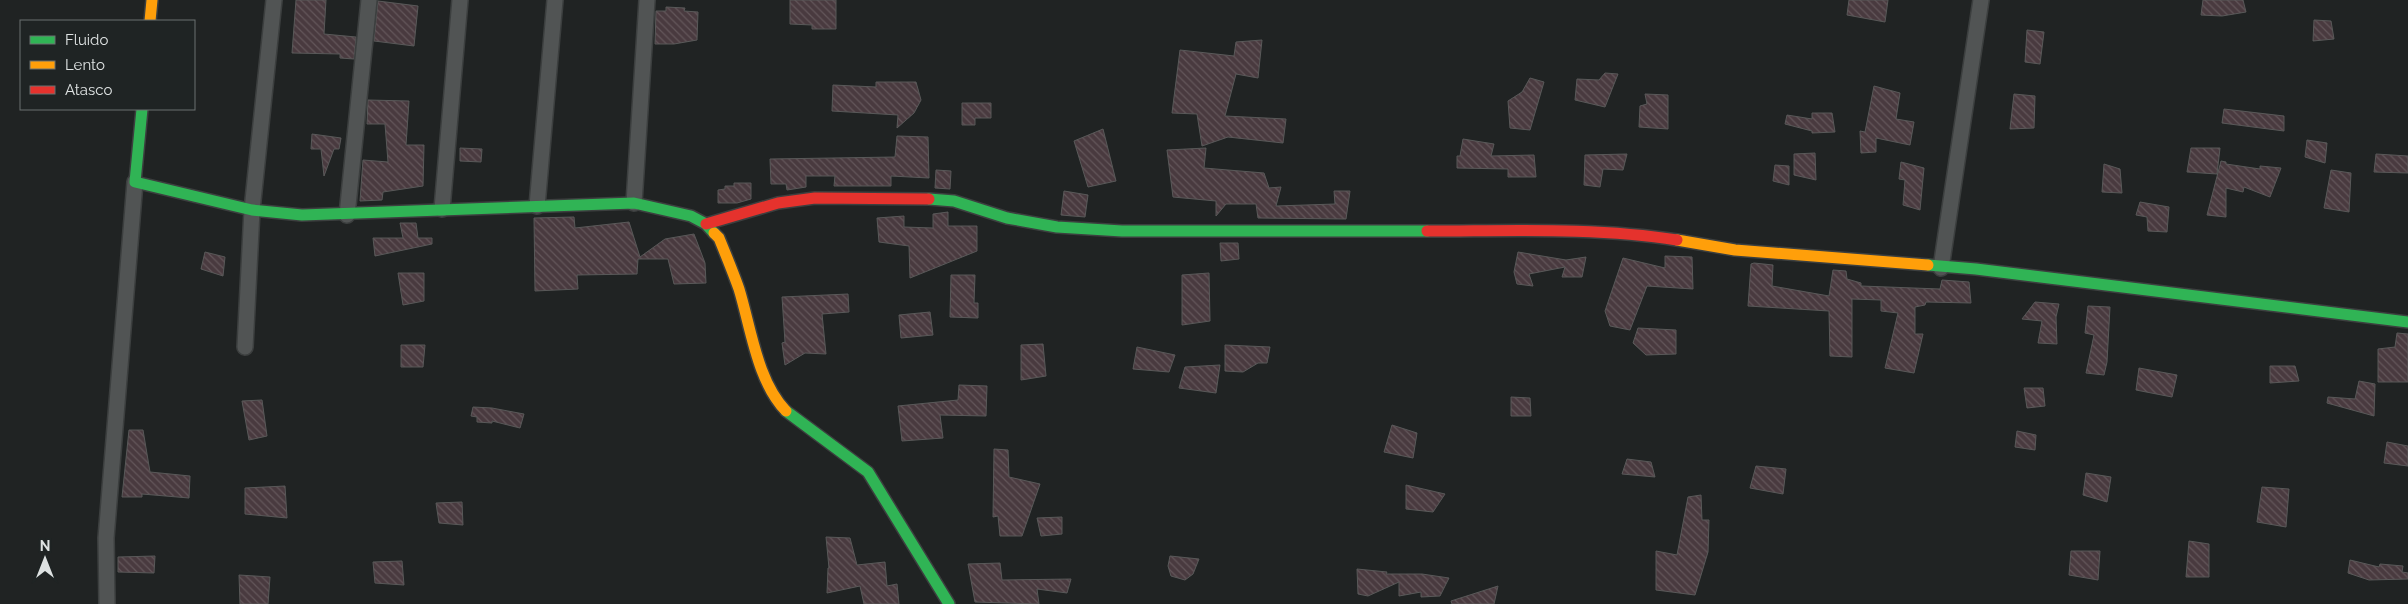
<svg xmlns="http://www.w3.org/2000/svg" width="2408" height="604" font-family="Raleway,sans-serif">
	<defs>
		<pattern id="building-back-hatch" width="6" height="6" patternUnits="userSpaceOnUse" patternTransform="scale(1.25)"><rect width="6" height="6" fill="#493a3f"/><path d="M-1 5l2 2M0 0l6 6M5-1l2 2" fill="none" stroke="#63565a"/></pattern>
	</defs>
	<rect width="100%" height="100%" fill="#202323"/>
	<path fill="url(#building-back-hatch)" stroke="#595959" d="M296 0H326L324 34 356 37 354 59 340 58V54L292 53Z
		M790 0H836V29H812V25L790 24Z
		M1849 0H1888L1885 22 1847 15Z
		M2203 0H2243L2246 12 2222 16 2201 15Z
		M378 1 418 6 414 46 374 41Z
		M666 7 685 8 684 11 698 12 697 40 674 44H655L656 11H666Z
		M2314 20 2331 21 2334 39 2313 41Z
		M2027 30 2044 32 2040 64 2025 62Z
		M1262 40 1258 78 1236 74 1225 116 1286 119 1283 143 1228 137 1202 146 1197 114 1172 113 1180 50 1234 56 1236 42Z
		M1605 73 1618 74 1605 107 1575 100 1577 79 1599 80Z
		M1530 78 1544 82 1530 130 1510 128 1508 101 1522 92Z
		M876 82H916L921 100 914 113 897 128 898 115 832 111 833 85 876 87Z
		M1874 86 1900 93 1896 119 1914 122 1910 145 1876 138V152L1861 153 1860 131 1865 132Z
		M1645 94 1668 95V129L1639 127 1640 106 1647 104Z
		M2014 94 2035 96 2034 128 2010 129Z
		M368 100 409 101 406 145H424L423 186 383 192 382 200 360 201 363 160 388 162 385 124H367Z
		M962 103H991V118H975V125H962Z
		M2224 109 2284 116V131L2222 123Z
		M1812 113H1832L1835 132 1812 133V131L1785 124 1787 115 1812 119Z
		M1103 129 1116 181 1088 187 1074 141Z
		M312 134 341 138 339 149H334L324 176 321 149H311Z
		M897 136 928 137 929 178 891 176V186H834L835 176H806V187L787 190 786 184H771L770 159 895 157Z
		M1463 139 1494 144 1491 156 1534 155 1536 177H1508V169L1457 168V156H1460Z
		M2307 140 2327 143 2325 163 2305 157Z
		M460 148 482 149 481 162 460 161Z
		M1206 148 1204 168 1264 173 1269 188 1281 187 1276 206 1335 204 1334 191H1350L1346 219 1258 218 1256 204H1226L1216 216V201L1173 197 1167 150Z
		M2191 148H2220L2217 174 2187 172Z
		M1815 153 1816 180 1794 175V154Z
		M1627 154 1623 170 1603 169 1600 187 1584 185 1585 155Z
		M2376 154 2408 156V173L2374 172Z
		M2221 161 2226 162V164L2260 169V166L2281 168 2270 197 2244 187 2243 192 2226 188V217L2207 215Z
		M1901 162 1924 168 1920 210 1903 205 1905 180 1899 179Z
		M2104 164 2120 169 2122 193 2102 192Z
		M1775 165 1789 166V185L1773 181Z
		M936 170 951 171 950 189 935 188Z
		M2331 170 2351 173 2349 212 2324 208Z
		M734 183H751V199L737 203H718V190L725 189V186H734Z
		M1064 191 1088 195 1085 217 1061 215Z
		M2140 202 2169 207 2167 232 2148 231 2147 217 2136 215Z
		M948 212V226H977V251L910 278 909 246 879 242 877 218 904 216V227L933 228V214Z
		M574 217 575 228 629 222 640 257 665 239 694 234 705 263 706 283 674 284 668 259H638L637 274 577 275 578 289 535 291 534 218Z
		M400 223H416L418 238H432V244L375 256 373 238H403Z
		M1220 243H1238L1239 259 1221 261Z
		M205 252 225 257 223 276 201 269Z
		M1518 252 1566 260 1586 257 1582 277H1562L1565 267 1529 274 1533 286 1517 284 1514 272Z
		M1665 256 1692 257 1693 289 1647 286 1630 330 1610 326 1605 311 1623 258 1665 268Z
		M1754 263 1773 265 1772 286 1829 296 1833 270 1846 271 1847 279 1861 283V286L1940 289 1942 280 1969 282 1971 303 1926 302 1925 305 1915 307V334H1923L1914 373 1885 368 1898 313 1881 311V300L1852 299V357L1830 356 1829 311 1748 306 1751 264Z
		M398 273H424V301L403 305Z
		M1209 273 1210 321 1182 325V275Z
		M951 275H975L974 303H978V318L950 317Z
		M848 294 849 312 822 314 826 354 805 353 785 365 782 343 785 342 782 297Z
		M2035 302 2059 304 2056 317 2057 344 2038 343 2042 321 2022 319Z
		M2088 306 2110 307 2107 362 2104 375 2086 373 2094 335 2085 333Z
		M930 312 933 335 901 338 899 315Z
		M1638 328 1676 330V354L1646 355 1633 343Z
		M2397 333 2408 334V382H2378V349L2395 347Z
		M1043 344 1046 376 1021 380V345Z
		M401 345H425L423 367H401Z
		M1225 345 1270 347 1267 363H1258L1243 372 1225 371Z
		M1137 347 1175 355 1169 372 1133 369Z
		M1220 365 1216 393 1179 388 1185 367Z
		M2270 366H2295L2299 381 2270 383Z
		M2139 368 2177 375 2172 397 2136 390Z
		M2359 381 2375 384 2374 416 2327 403 2328 397 2355 399Z
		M959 385 987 386 986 416 940 415 943 438 902 441 898 406 958 400Z
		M2024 388H2043L2045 406 2027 408Z
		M1511 397 1530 398 1531 416H1511Z
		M262 400 267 436 249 440 242 401Z
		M473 407 492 408 524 414 520 428 492 421V423L477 422V417L471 416Z
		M1392 425 1417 433 1413 458 1384 452Z
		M129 430H143L150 472 190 476 189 498 142 494V497H122Z
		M2017 431 2036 435 2035 450 2015 447Z
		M2387 442 2408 446V466L2384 463Z
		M994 449 1008 450 1009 477 1040 484 1022 536H1000L998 516 993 517Z
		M1627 459 1651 462 1655 477 1622 474Z
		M1756 466 1786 469 1783 494 1750 488Z
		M2086 473 2111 477 2107 502 2083 495Z
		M1406 485 1445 494 1433 512 1406 509Z
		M285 486 287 518 245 514V488Z
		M2262 487 2289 489 2286 527 2257 522Z
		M1701 495 1702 520H1709L1708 552 1695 595 1656 590V551L1677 555 1688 497Z
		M462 502 463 525 439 523 436 503Z
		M1062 517V534L1041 536 1037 518Z
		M826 537 850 538 857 565 885 562 887 586 897 584 899 604H864L860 586 827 593 828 568H829Z
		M2189 541 2209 544V577H2186Z
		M2071 551H2100L2098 580 2069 575Z
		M155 556 154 573 118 572V557Z
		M1170 556 1199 559 1193 574 1185 580 1171 576 1168 566Z
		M2350 560 2379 567 2380 564 2403 566 2402 572 2408 573V579L2369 580 2348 573Z
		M402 561 404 585 375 583 373 562Z
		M1000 563 1002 580 1071 579 1067 593 1037 589 1039 604 975 602 968 564Z
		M1357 569 1387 572 1386 574H1422L1449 578 1440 596 1421 597V592L1399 596V582L1368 596 1358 594Z
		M239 575 270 577 268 604H240Z
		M1498 586 1494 604H1452L1451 601Z"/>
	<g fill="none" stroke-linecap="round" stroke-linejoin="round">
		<g stroke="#3c3f3f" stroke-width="18">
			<path id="street" d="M634 203 647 0
				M537 206 555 0
				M442 209 460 0
				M347 215 369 0
				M1941 268 1981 0
				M245 347 252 210 274 0
				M107 604 106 538 135 182"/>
		</g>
		<g stroke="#3c3f3f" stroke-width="14">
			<path id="fast" d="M142 109 135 182 252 210 302 215 634 203 691 216 706 224 714 233
				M929 199 954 201 1007 218 1057 227 1122 231H1427
				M1928 265 1976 269 2408 322
				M786 411 868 472 949 604"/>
		</g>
		<g stroke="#3c3f3f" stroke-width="14">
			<path id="slow" d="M150 21 152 0
				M714 233 719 238C726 255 733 272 739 289 751 328 757 381 786 411
				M1677 240 1735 250 1928 265"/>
		</g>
		<g stroke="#3c3f3f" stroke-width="14">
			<path id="jam" d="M706 224 778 203 815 198 929 199
				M1427 231C1509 231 1596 227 1677 240"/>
		</g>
		<use href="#street" stroke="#515454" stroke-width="15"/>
		<use href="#fast" stroke="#30b455" stroke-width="11"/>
		<use href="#slow" stroke="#ff9f0a" stroke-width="11"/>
		<use href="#jam" stroke="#e5322d" stroke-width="11"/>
	</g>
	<rect x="20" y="20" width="175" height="90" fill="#1f2424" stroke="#6b7070"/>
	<rect x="30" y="36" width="25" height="8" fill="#30b455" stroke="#6b7070"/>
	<text x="65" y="45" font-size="15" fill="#dee2e2">Fluido</text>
	<rect x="30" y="61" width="25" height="8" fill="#ff9f0a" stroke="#6b7070"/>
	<text x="65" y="70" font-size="15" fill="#dee2e2">Lento</text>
	<rect x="30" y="86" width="25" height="8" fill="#e5322d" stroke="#6b7070"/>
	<text x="65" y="95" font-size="15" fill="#dee2e2">Atasco</text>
	<g transform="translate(45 559)" stroke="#1f2424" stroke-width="4" paint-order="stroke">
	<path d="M0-4L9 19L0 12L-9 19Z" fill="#dee2e2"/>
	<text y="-8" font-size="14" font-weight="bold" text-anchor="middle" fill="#dee2e2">N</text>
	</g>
</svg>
